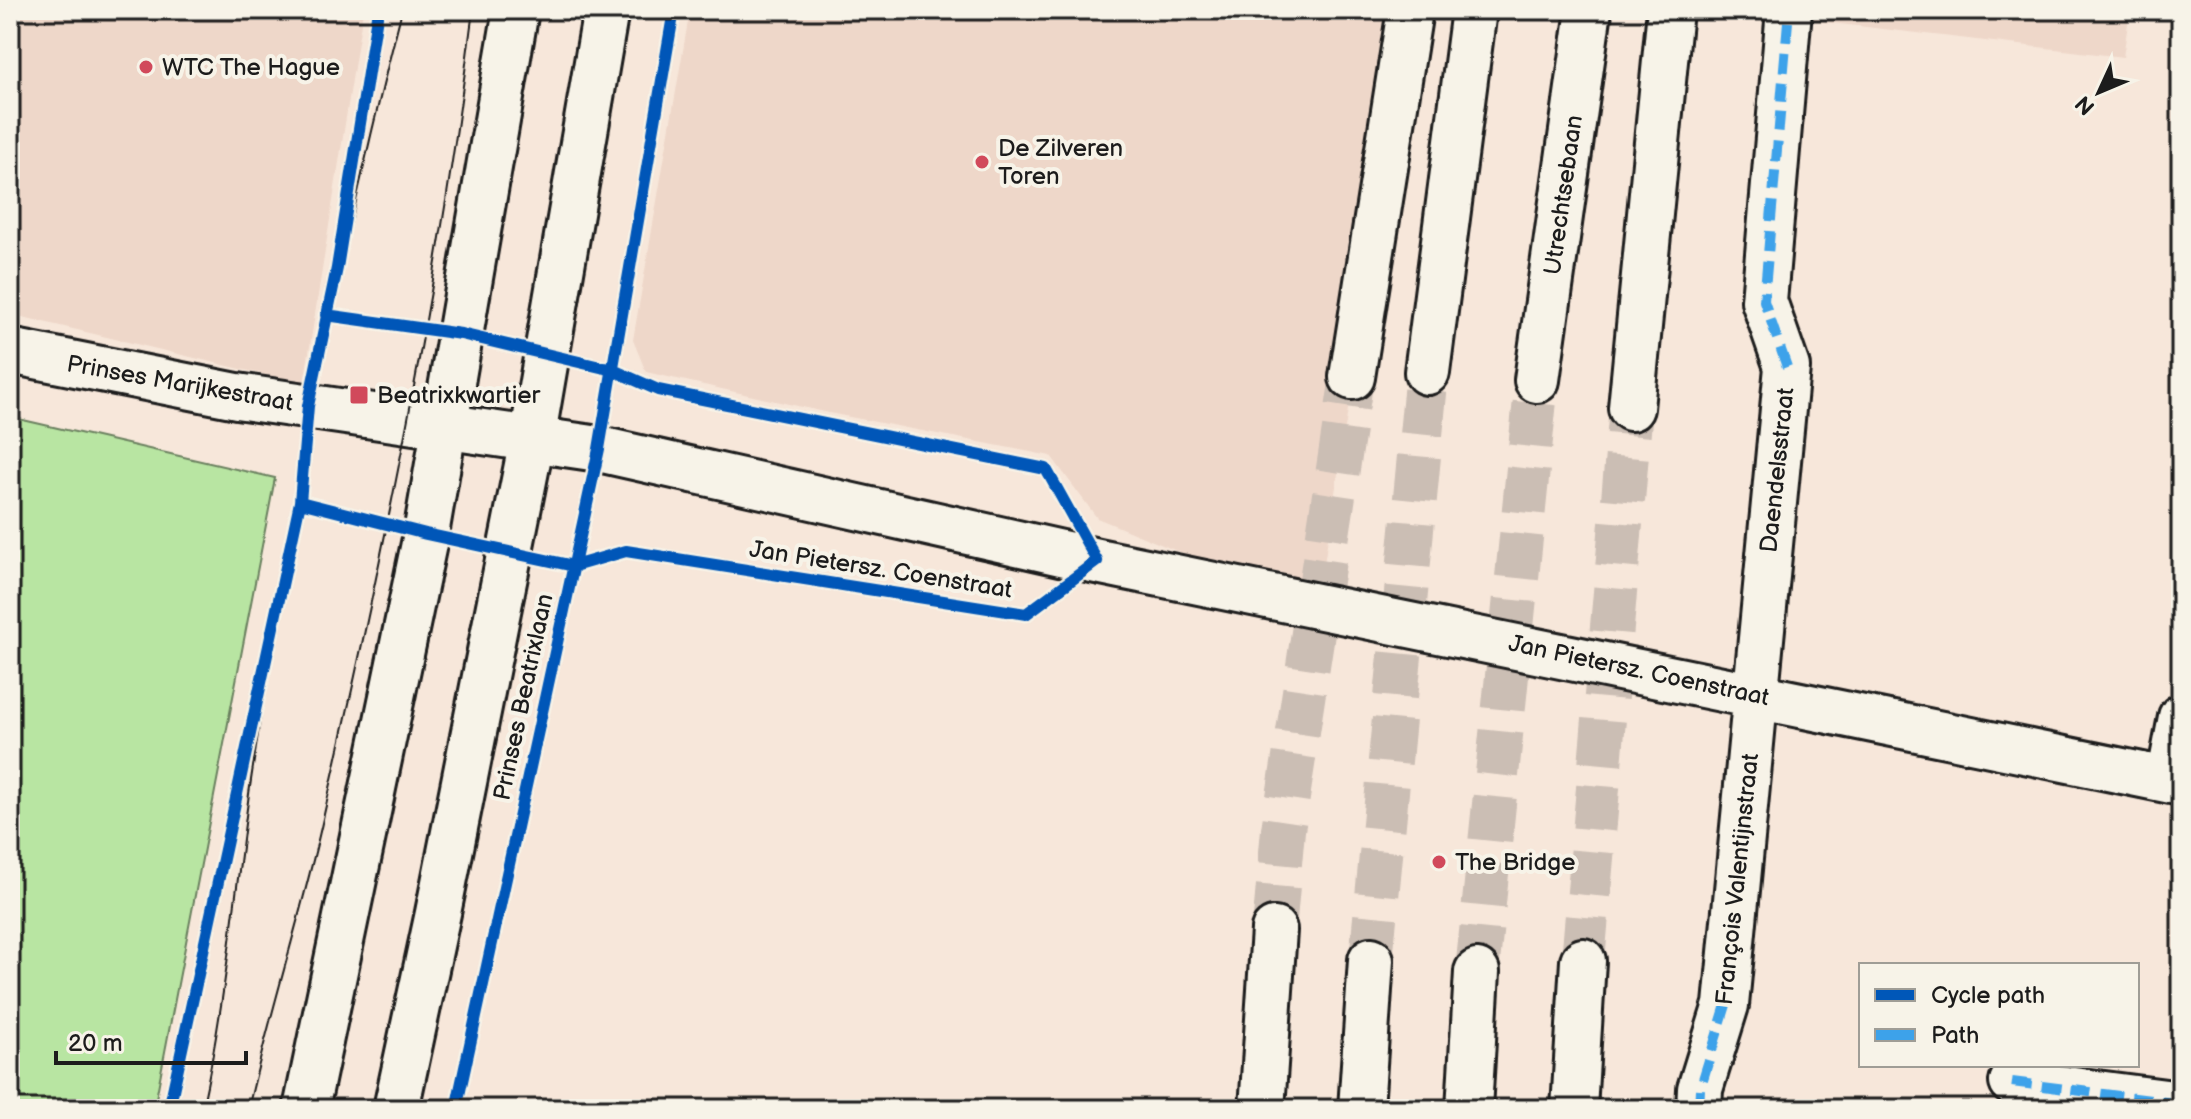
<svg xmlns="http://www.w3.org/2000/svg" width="2191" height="1119" font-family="'Balsamiq Sans',sans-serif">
	<rect width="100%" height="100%" fill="#f7e7da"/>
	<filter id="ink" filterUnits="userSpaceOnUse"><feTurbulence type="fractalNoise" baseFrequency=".0125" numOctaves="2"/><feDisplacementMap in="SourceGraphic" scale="16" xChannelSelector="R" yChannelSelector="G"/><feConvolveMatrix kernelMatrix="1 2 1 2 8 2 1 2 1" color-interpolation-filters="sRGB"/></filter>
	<g filter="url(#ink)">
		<path fill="#eed7c9" d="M10 10H363L304 384 10 314Z
			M690 10H1410L1317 609 1097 518 1051 456 829 413 646 372 633 340Z
			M1790 10H2130L2123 57 1789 18Z"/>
		<path fill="#b8e5a2" stroke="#6a805f" stroke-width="2" d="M10 417 275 478 154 1109H10Z"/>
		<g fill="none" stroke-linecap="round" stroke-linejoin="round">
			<path stroke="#cbbeb4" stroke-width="44" stroke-dasharray="44 22" stroke-linecap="butt" d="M1274 930 1283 830 1352 377
				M1371 960 1427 372
				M1583 961 1631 408
				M1477 972 1537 380"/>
			<g stroke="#1c1c1c" stroke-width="50">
				<path id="street" d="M10 351 237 396 599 449 1097 561 2181 783
					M2169 780 2181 717
					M2012 1082 2181 1104
					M1699 1109 1700 1089 1726 1005 1787 367 1764 301 1789 10"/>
			</g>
			<g stroke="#1c1c1c" stroke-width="50">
				<path id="secondary" d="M306 1109 426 534 516 10
					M396 1109 438 913 532 440 606 10"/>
			</g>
			<g stroke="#1c1c1c" stroke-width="50">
				<path id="primary" d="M1427 372 1474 10
					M1352 377 1410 10
					M1537 380 1589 10
					M1631 408 1670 10
					M1262 1109 1274 930
					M1361 1109 1371 960
					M1469 1109 1477 972
					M1574 1109 1583 961"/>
			</g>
			<use href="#street" stroke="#f7f3e8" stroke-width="44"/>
			<use href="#secondary" stroke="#f7f3e8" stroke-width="44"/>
			<use href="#primary" stroke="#f7f3e8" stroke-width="44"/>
			<path stroke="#1c1c1c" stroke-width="2" d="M202 1109C226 1001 235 890 251 780 290 522 336 263 402 10
				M248 1109C270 1013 300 919 322 823 384 554 439 284 473 10"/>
			<path stroke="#3da2ea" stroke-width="10" stroke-dasharray="20 10" stroke-linecap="butt" d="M1787 367 1764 301 1789 10
				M2012 1082 2181 1104
				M1699 1109 1700 1089 1726 1005"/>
			<g stroke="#f7f3e8" stroke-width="17">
				<path id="cycleway" d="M300 502 426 534 574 566 626 551 1026 614 1097 561 1046 469 658 390 613 370 461 334 326 315
					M169 1109 300 502 308 406 337 268 378 10
					M456 1109 599 449 674 10"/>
			</g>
			<use href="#cycleway" stroke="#0057b8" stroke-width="12"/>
		</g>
	</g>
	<g fill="#d1495b" stroke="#f7f3e8" stroke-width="3">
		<circle cx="146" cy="67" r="8"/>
		<circle cx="982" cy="162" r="8"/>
		<rect x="349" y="385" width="20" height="20" rx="4"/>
		<circle cx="1439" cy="862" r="8"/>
	</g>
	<g text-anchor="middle" stroke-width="8" stroke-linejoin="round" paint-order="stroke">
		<g font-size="24" fill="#1c1c1c" stroke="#f7f3e8" text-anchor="start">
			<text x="162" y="75">WTC The Hague</text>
			<text x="998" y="156">De Zilveren<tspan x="998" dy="28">Toren</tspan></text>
			<text x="377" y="403">Beatrixkwartier</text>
			<text x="1455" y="870">The Bridge</text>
		</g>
		<g font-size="24" fill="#1c1c1c" stroke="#f7f3e8">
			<text transform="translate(1563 195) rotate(-82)" y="8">Utrechtsebaan</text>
			<text transform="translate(180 383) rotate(10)" y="8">Prinses Marijkestraat</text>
			<text transform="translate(1777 470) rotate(-84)" y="8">Daendelsstraat</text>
			<text transform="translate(881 569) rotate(9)" y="8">Jan Pietersz. Coenstraat</text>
			<text transform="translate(1639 670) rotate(12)" y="8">Jan Pietersz. Coenstraat</text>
			<text transform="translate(523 697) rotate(-78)" y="8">Prinses Beatrixlaan</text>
			<text transform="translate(1737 879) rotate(-84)" y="8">François Valentijnstraat</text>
		</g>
	</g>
	<rect width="2191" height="1119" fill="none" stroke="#f7f3e8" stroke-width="40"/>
	<rect x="20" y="20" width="2151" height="1079" fill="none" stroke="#1c1c1c" stroke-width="3" filter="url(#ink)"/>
	<rect x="1859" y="963" width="280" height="104" fill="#f7f3e8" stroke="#9f9d96" stroke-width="2"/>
	<rect x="1875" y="989" width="40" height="12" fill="#0057b8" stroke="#9f9d96" stroke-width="2"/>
	<text x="1931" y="1003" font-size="24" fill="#1c1c1c">Cycle path</text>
	<rect x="1875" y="1029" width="40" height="12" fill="#3da2ea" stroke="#9f9d96" stroke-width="2"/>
	<text x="1931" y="1043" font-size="24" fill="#1c1c1c">Path</text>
	<g transform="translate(2099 92) rotate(226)" stroke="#f7f3e8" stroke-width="6" paint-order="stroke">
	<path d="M0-6L14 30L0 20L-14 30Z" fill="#1c1c1c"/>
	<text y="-12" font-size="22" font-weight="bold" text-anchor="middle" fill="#1c1c1c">N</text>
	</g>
	<path d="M56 1051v12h190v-12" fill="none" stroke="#1c1c1c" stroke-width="4"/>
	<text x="68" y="1051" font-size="24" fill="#1c1c1c" stroke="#f7f3e8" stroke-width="6" paint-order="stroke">20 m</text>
</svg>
